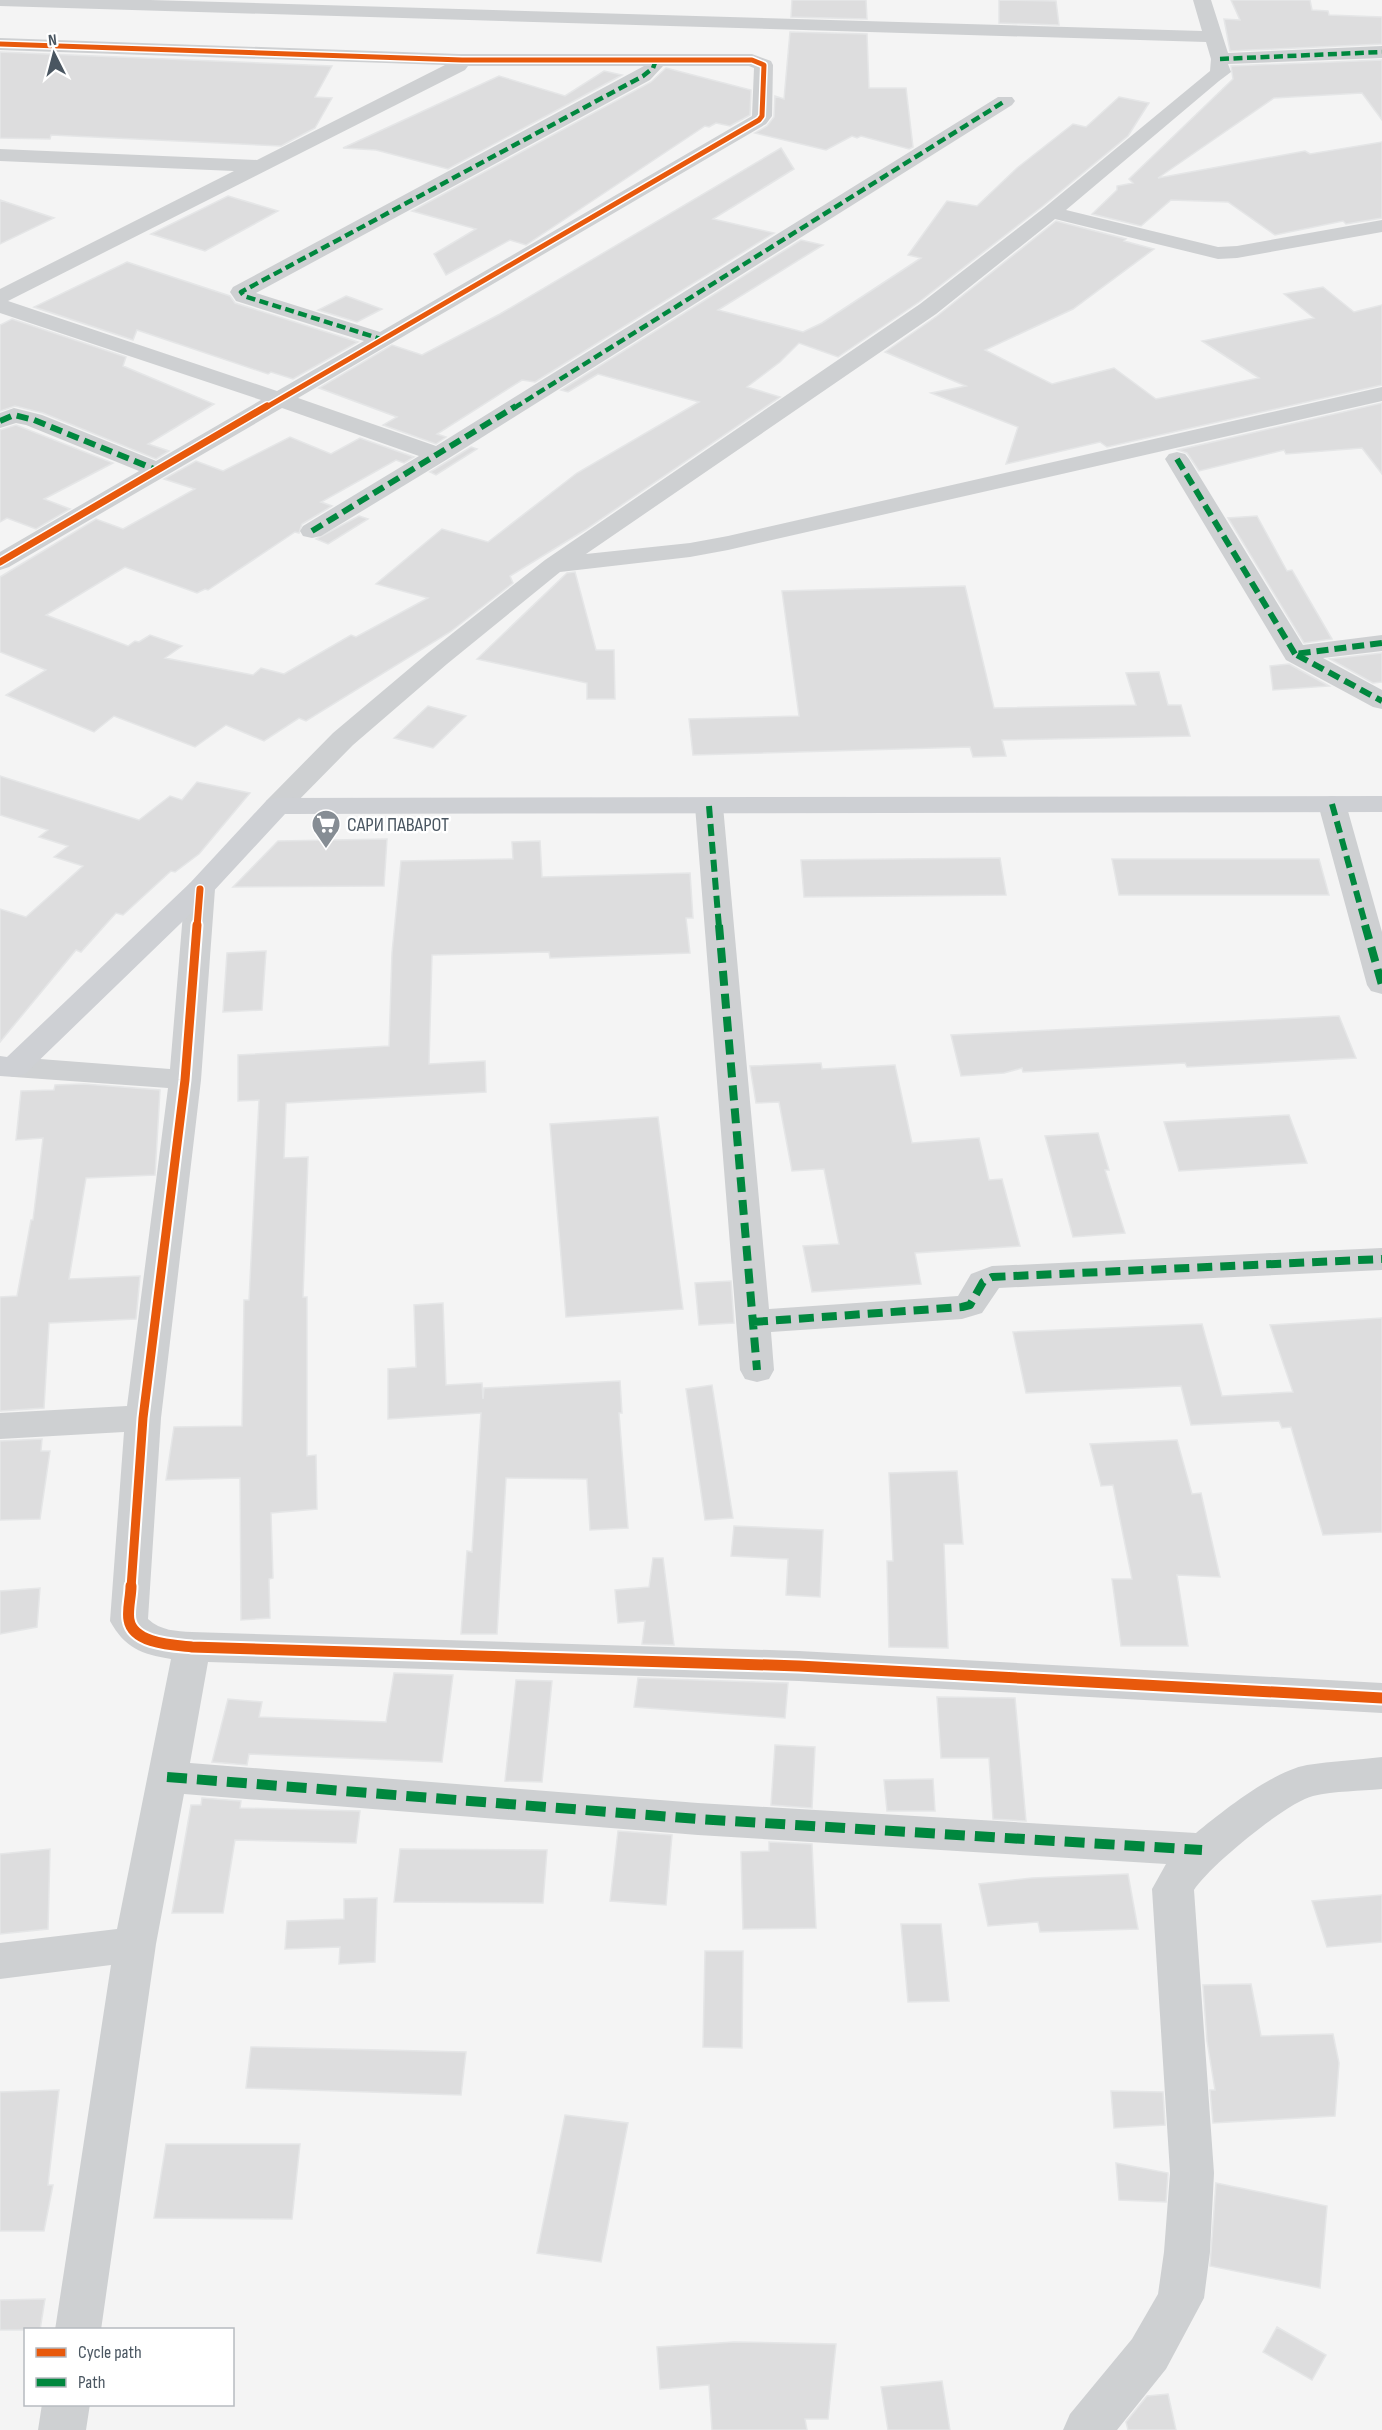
<svg xmlns="http://www.w3.org/2000/svg" width="1382" height="2430" font-family="'Sofia Sans Condensed',sans-serif">
	<rect width="100%" height="100%" fill="#f4f4f4"/>
	<path fill="#ddddde" stroke="#e5e6e7" stroke-width="1.5" d="M792 0H866L867 19 791 17Z
		M999 0 1056 1 1059 25 999 23Z
		M1231 0H1310L1312 10 1328 11 1329 15 1382 17V44L1230 51 1224 19 1240 20Z
		M790 32 867 34 869 88H906L913 147 909 149 861 136 857 138 852 136 826 150 755 133 767 126 774 117 775 96 784 99Z
		M0 52 332 66 315 97 332 98 315 128 281 146 51 135 50 139 0 138Z
		M1382 60V120L1362 93 1274 98 1158 178 1305 151 1310 154 1382 142V218L1346 224 1343 221 1275 235 1228 202 1171 200 1141 226 1092 214 1117 190V186L1133 183 1129 179 1233 79 1231 66Z
		M666 68 751 90 750 115 730 126 716 123 709 127 705 126 526 245 510 240 446 275 434 254 476 229 412 211 651 82Z
		M604 71 622 75 448 169 376 150 343 148 499 76 565 96Z
		M1119 97 1149 103 1128 136 1043 206 919 302 838 357 799 343 780 362 747 387 780 397 585 530 510 576 513 583 450 632 306 721 299 718 264 741 226 725 195 747 114 716 94 732 6 695 46 670 0 652V577L96 519 123 529 195 489 164 479 196 461 223 471 290 437 331 454 360 438 414 457 404 463 396 460 321 502 332 506 302 524 299 533 295 532 208 590 205 589 197 593 125 567 46 615 128 646 135 641 139 642 150 635 182 646 165 658 253 675 261 668 284 674 351 635 356 637 428 598 376 584 442 529 488 542 577 473 699 402 598 374 568 392 561 390 801 240 823 245 718 310 803 332 822 323 921 258 908 255 947 201 977 206 1017 168 1073 124 1086 127Z
		M781 148 794 169 713 219 774 233 535 382 522 380 437 434 446 437 436 444 383 425 397 417 319 388 392 345 422 355 500 314Z
		M228 196 278 211 205 251 151 234Z
		M0 200 54 218 0 244Z
		M1056 221 1126 239 1124 241 1154 249 1073 309 985 350 1052 384 1114 368 1156 399 1259 378 1202 341 1314 318 1284 294 1323 287 1354 312 1382 305V385L1107 447 1100 442 1006 464 1018 427 931 393 966 386 885 352 937 316Z
		M127 262 230 296 235 303 358 342 293 379 271 372 268 374 137 330 133 340 34 307Z
		M346 296 352 298 382 309 357 322 318 310Z
		M12 319 126 357 123 366 214 404 148 444 169 451 156 459 43 413 15 406 0 411V325Z
		M1382 403V474L1362 448 1286 454 1284 450 1199 471 1187 453 1178 450Z
		M16 425 113 463 44 499 70 509 36 529 7 518 0 522V430Z
		M471 447 477 449 436 475 430 472Z
		M359 516 368 519 328 544 316 539Z
		M1257 516 1287 571 1292 570 1332 639 1304 643 1228 518Z
		M575 572 596 650H614L615 699H587V683L477 659 567 573Z
		M965 586 994 708 1136 705 1126 673 1159 672 1168 705H1181L1190 736 1002 740 1006 756 973 757 970 747 693 755 689 719 799 716 782 591Z
		M1382 653V682L1373 683 1330 659Z
		M1289 664 1329 686 1273 690 1270 666Z
		M428 706 466 716 433 748 394 738Z
		M0 776 139 820 170 796 182 800 197 782 250 793 199 854 175 872 171 871 123 915 116 913 81 952 76 950 0 1042V909L26 917 83 866 54 857 68 846 39 837 48 830 0 815Z
		M387 839 384 886 233 887 278 841Z
		M540 841 542 877 690 873 693 918H686L690 953 550 958 549 952 432 955 429 1064 485 1061 486 1092 286 1103 284 1158 308 1157 303 1297H307V1456L316 1455 317 1509 271 1513 273 1578 269 1579 270 1618 241 1620 240 1478 166 1480 174 1427 242 1426 244 1300H249L259 1100 238 1101V1055L389 1046 392 953 401 861 513 859 512 842Z
		M1000 858 1006 895 804 897 801 860Z
		M1112 859H1319L1329 895H1119Z
		M266 951 262 1010 223 1012 227 953Z
		M1339 1016 1356 1058 1187 1067 1185 1063 1023 1072 1022 1068 1004 1073 961 1076 951 1035Z
		M821 1063 822 1069 895 1065 912 1143 979 1138 989 1180 1002 1179 1020 1246 915 1253 921 1284 812 1292 803 1246 839 1244 824 1169 792 1171 779 1102 756 1103 750 1066Z
		M84 1084 160 1090 155 1175 86 1178 69 1279 140 1276 136 1319 49 1323 44 1408 0 1411V1297L17 1296 31 1220H33L43 1138 16 1140 21 1091 54 1090 55 1085Z
		M1289 1115 1307 1163 1179 1171 1164 1122Z
		M658 1117 683 1309 566 1317 550 1124Z
		M1098 1133 1109 1170H1105L1125 1233 1073 1237 1045 1136Z
		M731 1281 734 1323 699 1325 695 1283Z
		M443 1303 446 1385 482 1383 483 1399 484 1388 620 1381 622 1413H619L628 1528 590 1530 587 1479 506 1478 497 1634H461L467 1551 472 1552 481 1413 388 1419V1369L416 1367 414 1305Z
		M1382 1318V1532L1323 1535 1291 1427 1282 1428 1279 1421 1191 1425 1181 1386 1026 1393 1013 1332 1202 1324 1222 1396 1293 1392 1270 1325Z
		M712 1385 733 1518 705 1520 686 1389Z
		M42 1439 41 1451H50L40 1519 0 1520V1441Z
		M1177 1440 1192 1494 1201 1493 1220 1577 1177 1575 1188 1646H1121L1112 1579H1132L1113 1485 1101 1486 1090 1444Z
		M957 1471 963 1544H944L948 1648 889 1647 887 1561H893L889 1473Z
		M734 1526 823 1530 820 1597 786 1595 788 1559 731 1556Z
		M653 1558H663L674 1645 642 1644 645 1621 618 1623 615 1590 649 1587Z
		M40 1588 37 1627 0 1634V1591Z
		M394 1673 453 1675 442 1762 249 1754 247 1765 212 1762 228 1699 262 1702 259 1717 386 1722Z
		M638 1678 788 1683 785 1718 634 1707Z
		M516 1680 552 1681 542 1782 505 1781Z
		M937 1697 1015 1698 1026 1821 993 1819 989 1758H941Z
		M775 1745 815 1747 812 1808 771 1805Z
		M933 1779 935 1811H887L884 1780Z
		M202 1798 241 1801 240 1808 360 1811 356 1843 235 1840 223 1913H172L191 1805H201Z
		M618 1831 672 1835 666 1905 610 1901Z
		M769 1842 812 1844 816 1928 743 1929 741 1852 769 1851Z
		M50 1849 48 1929 0 1934V1854Z
		M400 1849 547 1850 543 1903 394 1902Z
		M1128 1874 1138 1929 1040 1932 1038 1922 988 1926 979 1884 1032 1878Z
		M1382 1895V1942L1327 1947 1312 1901Z
		M377 1898 375 1962 339 1964 340 1947 285 1949 287 1921 344 1919V1899Z
		M901 1924H941L949 2001 908 2002Z
		M705 1951H743L742 2048 703 2047Z
		M1251 1984 1261 2036 1333 2034 1339 2063 1335 2116 1213 2123 1210 2090H1215L1207 2041 1203 1985Z
		M251 2047 466 2052 461 2095 246 2088Z
		M59 2090 48 2185H53L44 2231H0V2092Z
		M1111 2091 1163 2092 1165 2125 1114 2128Z
		M565 2115 628 2123 601 2262 537 2253Z
		M166 2144H300L292 2219 154 2218Z
		M1116 2163 1168 2173 1166 2202 1119 2200Z
		M1216 2183 1327 2206 1320 2288 1210 2266Z
		M45 2299 40 2330H0V2300Z
		M1277 2327 1326 2355 1312 2380 1263 2352Z
		M734 2342 836 2344 828 2419H805L807 2430H712L709 2385 660 2389 657 2347Z
		M942 2381 950 2430H888L881 2387Z
		M1168 2394 1176 2430H1128L1126 2422 1147 2396Z"/>
	<g fill="none" stroke-linecap="round" stroke-linejoin="round">
		<path fill="#ced0d2" fill-rule="evenodd" d="M0 0H150L1202 31 1193 0H1211L1228 53 1382 46V58L1228 64 1231 72 1219 81 1066 210 1218 247 1237 246 1382 220V232L1237 258 1218 259 1055 219 936 314 586 554 690 543 728 536 1382 387V401L728 550 690 557 560 572 447 664 353 745 287 812 277 814 267 812 263 806 267 800 333 733 429 652 545 560 920 304 1044 208 1210 71 1211 59 1206 42 0 6Z
			M0 38 459 54H752L771 61 773 65 772 116 766 124 298 398 436 446 998 97H1012L1015 101 1012 105 446 460 321 536 312 538 303 536 300 531 303 526 419 456 282 408 9 567 0 570V552L139 471 26 425 16 423 0 428V413L14 408 42 415 156 461 261 400 0 313V289L234 171 0 161V149L257 160 445 65 0 50ZM468 66H644L233 287 230 292 236 301 364 341 277 391 8 301 465 70ZM663 66H749L754 68 752 116 380 332 256 293 650 80Z
			M1177 452 1185 454 1189 459 1303 645 1382 635V651L1323 658 1382 690V709L1373 707 1286 660 1165 459 1169 454Z
			M1332 796 1342 798 1346 804 1382 932V994L1371 991 1367 985 1318 804 1322 798Z
			M709 798 719 800 723 806 769 1309 958 1296 971 1274 992 1266 1382 1248V1270L999 1288 982 1313 962 1319 771 1332 774 1370 769 1379 757 1382 745 1379 740 1370 695 806 699 800Z
			M200 880 210 883 215 889 201 1080 161 1418 148 1619C161 1631 176 1631 192 1632L799 1651 1382 1683V1713L799 1681 208 1662 190 1763 698 1803 1196 1833C1223 1811 1273 1771 1307 1765 1332 1761 1357 1760 1382 1757V1789C1360 1791 1335 1791 1313 1796 1287 1802 1208 1867 1194 1890L1214 2173 1210 2252 1204 2298 1166 2369 1117 2430H1063L1070 2414 1132 2339 1158 2294 1164 2252 1170 2173 1152 1889 1166 1864 698 1835 184 1794 156 1944 101 2330H55L111 1965 0 1979V1943L117 1929 171 1659C141 1654 125 1648 110 1621L124 1432 0 1439V1413L127 1406 168 1088 14 1077 3 1074 0 1065 3 1060 14 1057 170 1069 185 889 190 883Z
			M42 2404H90L86 2430H38Z"/>
		<path fill="#ced0d4" fill-rule="evenodd" d="M1382 796V812L285 814 210 895 25 1074 14 1077 0 1076V1056L7 1057 190 883 267 800 277 798Z"/>
		<path stroke="#00873e" stroke-width="4.5" stroke-dasharray="9 4.5" stroke-linecap="butt" d="M1220 59 1382 52
			M384 340 244 296 241 292 643 76 653 68 656 60
			M514 408 1005 101"/>
		<path stroke="#00873e" stroke-width="6" stroke-dasharray="12 6" stroke-linecap="butt" d="M0 421 14 415 34 420 159 471
			M1177 459 1295 654
			M312 531 516 406
			M1382 643 1295 654 1382 701
			M1332 804 1366 927
			M709 806 719 927"/>
		<path stroke="#00873e" stroke-width="8" stroke-dasharray="15 8" stroke-linecap="butt" d="M719 925 757 1370
			M1365 925 1382 985
			M753 1322 962 1307 970 1305 983 1282 992 1277 1382 1259"/>
		<path stroke="#00873e" stroke-width="10" stroke-dasharray="20 10" stroke-linecap="butt" d="M167 1777 698 1819 1202 1850"/>
		<g stroke="#fff" stroke-width="8">
			<path id="cycleway-far3" d="M0 44 462 60H752L764 65 762 116 759 120 265 408"/>
		</g>
		<g stroke="#fff" stroke-width="10">
			<path id="cycleway-far2" d="M0 562 267 406
				M197 927 200 889"/>
		</g>
		<g stroke="#fff" stroke-width="13">
			<path id="cycleway-far1" d="M131 1588 143 1418 185 1080 197 925"/>
		</g>
		<g stroke="#fff" stroke-width="15">
			<path id="cycleway" d="M131 1586C131 1597 127 1610 129 1620 133 1644 174 1645 192 1647L799 1666 1382 1698"/>
		</g>
		<use href="#cycleway-far3" stroke="#e8590c" stroke-width="5"/>
		<use href="#cycleway-far2" stroke="#e8590c" stroke-width="7"/>
		<use href="#cycleway-far1" stroke="#e8590c" stroke-width="9"/>
		<use href="#cycleway" stroke="#e8590c" stroke-width="11"/>
	</g>
	<defs>
		<g id="supermarket-pin" transform="scale(1.5)"><path d="M0 17L-7.5 6A9.5 9.5 0 1 1 7.5 6Z" fill="#868d94" stroke="#fff"/><path d="M-6-5.5h2.5l.6 2H6L4.5 2H-2.5L-4.4-4H-6ZM-1.5 3.2a1.3 1.3 0 1 0 .1 0ZM3 3.2a1.3 1.3 0 1 0 .1 0Z" fill="#fff"/></g>
	</defs>
	<g fill-rule="evenodd">
		<use href="#supermarket-pin" x="326" y="824"/>
	</g>
	<g text-anchor="middle" stroke-width="5" stroke-linejoin="round" paint-order="stroke">
		<g font-size="20" fill="#4a5661" stroke="#fff" text-anchor="start">
			<text x="347" y="831">САРИ ПАВАРОТ</text>
		</g>
	</g>
	<rect x="24" y="2328" width="210" height="78" fill="#ffffff" stroke="#b7bbc0" stroke-width="1.5"/>
	<rect x="36" y="2348" width="30" height="9" fill="#e8590c" stroke="#b7bbc0" stroke-width="1.5"/>
	<text x="78" y="2358" font-size="18" fill="#4a5661">Cycle path</text>
	<rect x="36" y="2378" width="30" height="9" fill="#00873e" stroke="#b7bbc0" stroke-width="1.5"/>
	<text x="78" y="2388" font-size="18" fill="#4a5661">Path</text>
	<g transform="translate(54 54) rotate(354)" stroke="#ffffff" stroke-width="4.5" paint-order="stroke">
	<path d="M0-4.5L10 22L0 15L-10 22Z" fill="#4a5661"/>
	<text y="-9" font-size="16" font-weight="bold" text-anchor="middle" fill="#4a5661">N</text>
	</g>
</svg>
